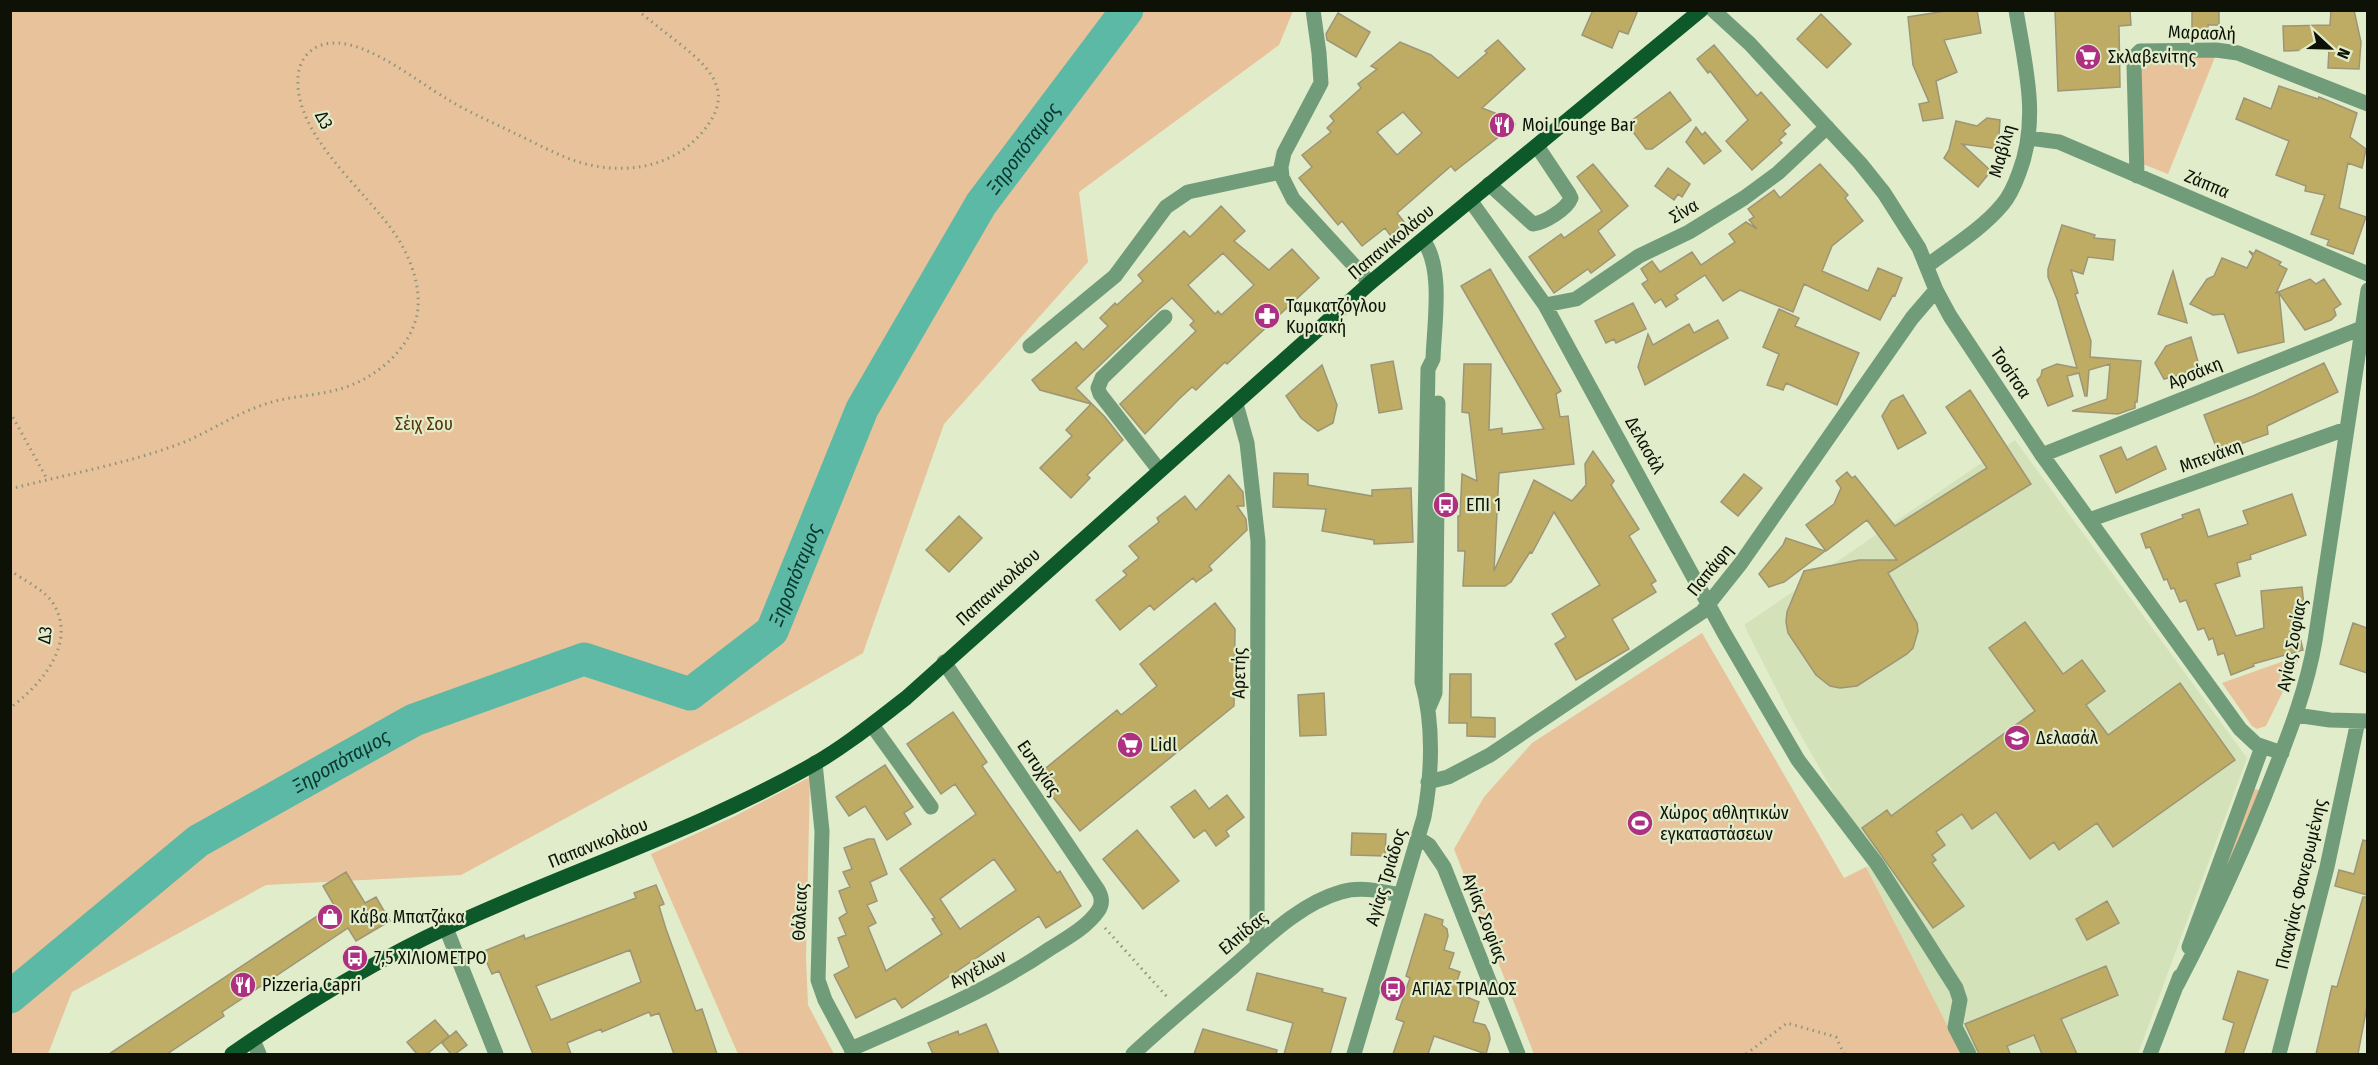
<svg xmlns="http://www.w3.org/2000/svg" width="2378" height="1065" font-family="'Fira Sans Condensed',sans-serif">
	<rect width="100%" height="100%" fill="#e1eccb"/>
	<path fill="#d4e2ba" d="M2015 440 2247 758 2138 1054H1962L1866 867 1882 862 1845 813 1791 718 1744 625Z"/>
	<path fill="#e8c29b" d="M10 11H1293L1279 45 1079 192 1088 262 944 424 863 653 741 723 461 875 266 885 72 992 48 1054H10Z
		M2215 57 2168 174 2143 164 2141 58Z
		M1702 633 1844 878 1866 867 1962 1054H1534L1454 849 1484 797 1532 743Z
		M2301 655 2266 726 2257 729 2252 726 2222 683Z
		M810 777 806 958 808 1005 834 1054H738L651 854 733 817Z
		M2254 789 2260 790 2228 867 2224 869Z"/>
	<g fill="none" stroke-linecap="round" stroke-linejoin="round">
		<path stroke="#5cb9a5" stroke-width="33" id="s1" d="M10 997 198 841 414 720 584 659 690 694 772 631 862 409 981 204 1127 10"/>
	</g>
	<path fill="#beac64" stroke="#9d9576" stroke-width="1.5" fill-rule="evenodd" d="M1593 10H1638L1628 34 1619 31 1612 48 1582 35Z
		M1952 10H1977L1981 33 1944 40 1957 72 1936 81 1943 118 1923 121 1919 104 1929 102 1913 65 1908 17Z
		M2055 10H2130L2131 25 2119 26 2120 87 2058 91Z
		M2192 10H2219V25H2208V38H2192Z
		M2331 10H2354L2361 42 2359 69 2328 68 2329 49 2284 51 2283 26 2330 25Z
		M1338 13 1370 32 1356 57 1327 40 1326 34Z
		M1821 14 1851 44 1827 68 1797 39Z
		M1498 40 1525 69 1482 108 1505 117 1515 124 1455 171 1451 166 1397 213 1405 223 1390 235 1385 228 1362 246 1342 221 1338 225 1299 178 1312 167 1302 155 1331 132 1327 128 1334 121 1330 116 1361 88 1358 84 1377 69 1371 66 1400 42 1431 55 1458 78 1487 53 1485 51ZM1403 112 1422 133 1397 155 1377 132Z
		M1714 45 1757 96 1761 92 1790 125 1783 131 1786 134 1779 140 1782 143 1752 170 1726 141 1748 120 1710 71 1708 73 1697 59Z
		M2279 86 2318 99 2319 97 2357 113 2350 137 2366 149 2362 168 2348 163 2339 208 2366 217 2353 254 2327 245 2329 240 2311 234 2325 195 2305 191 2306 186 2276 175 2289 141 2236 119 2244 98 2271 109Z
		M1670 92 1691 120 1652 149H1646L1627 124Z
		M1987 118 2000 120 1998 149 1962 144 1991 171 1978 187 1944 158 1949 150 1956 121 1977 126Z
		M1696 127 1702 135 1705 132 1721 151 1704 164 1686 142Z
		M1593 164 1628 206 1598 231 1615 255 1591 273 1588 269 1554 293 1529 257 1561 234 1564 238 1602 211 1577 177Z
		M1820 164 1848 195 1845 198 1863 221 1832 246 1822 271 1868 291 1878 268 1902 278 1895 296 1893 295 1880 320 1804 284 1793 312 1740 290 1723 301 1705 275 1675 295 1678 299 1666 307 1661 299 1655 303 1642 284 1648 280 1641 269 1652 261 1660 272 1692 252 1701 265 1735 242 1729 234 1746 222 1757 229 1749 220 1754 217 1748 209 1774 190 1780 198Z
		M1668 168 1690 184 1682 197 1678 194 1674 200 1655 186Z
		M1221 206 1245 231 1234 241 1269 270 1292 249 1319 278 1227 364 1225 362 1196 390 1192 387 1179 399 1145 434 1120 404 1196 331 1190 325 1194 321 1172 298 1158 310 1076 388 1105 417 1123 440 1087 475 1090 478 1071 498 1040 468 1072 436 1066 430 1091 404 1040 390 1032 380 1076 342 1083 350 1108 326 1100 318 1115 303 1117 305 1143 281 1138 275 1184 231 1190 237ZM1223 253 1254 285 1221 315 1218 311 1215 314 1188 285Z
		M2062 225 2095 235 2094 238 2115 240 2113 260 2088 257 2083 274 2071 270 2078 293 2075 294 2091 341 2090 357 2141 361 2137 402H2135V408L2118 414 2072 411 2107 399 2110 364 2089 370 2087 396H2085L2079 373 2067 376 2073 396 2048 406 2037 380 2041 376 2042 370 2057 364 2077 368 2057 299 2048 277V269Z
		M2256 250 2281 262 2279 265 2287 269 2276 293 2310 279 2316 284 2324 279 2341 304 2334 309 2336 315 2331 320 2305 330 2279 293 2284 342 2238 353 2224 314 2213 315 2190 304 2207 279 2214 276 2222 258 2247 268 2253 256 2249 251 2254 254Z
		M1490 269 1561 391 1556 394 1560 417 1568 416 1574 464 1499 473 1494 571 1534 480 1572 501 1586 485 1585 464 1593 451 1614 481 1611 485 1639 529 1629 536 1656 581 1651 584 1656 592 1612 619 1629 649 1576 680 1555 644 1566 637 1552 614 1600 585 1554 512 1532 553 1530 552 1511 582 1505 586H1463L1465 551H1458V516H1460L1462 474 1477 481 1469 413 1462 412 1464 364H1491L1489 430 1502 428V434L1544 429 1461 286Z
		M2173 271 2187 323 2158 314Z
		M1633 303 1646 329 1616 343 1614 339 1606 343 1595 321Z
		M1779 309 1799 318 1795 326 1859 353 1837 405 1786 383 1783 390 1767 385 1779 354 1763 347Z
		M1718 320 1728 338 1645 385 1638 367 1648 334 1653 345 1689 324 1694 333Z
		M2191 337 2200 369 2164 379 2155 363 2166 346Z
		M1393 361 1402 409 1379 413 1371 365Z
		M2324 363 2338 392 2267 426 2268 434 2218 452 2204 415 2253 396Z
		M1322 365 1337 405 1333 423 1318 431 1301 418 1286 396Z
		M1970 390 2031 484 1888 573 1917 623 1918 631 1913 648 1907 654 1857 686 1840 688 1830 686 1816 675 1788 633 1786 622 1787 612 1804 571 1859 560H1897L1867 520 1826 551 1806 525 1834 504 1841 488 1836 481 1847 472 1852 478 1855 476 1895 526 1987 468 1946 407Z
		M1903 395 1926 433 1898 449 1882 416 1891 401Z
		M2156 446 2166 469 2116 493 2100 456 2121 447 2127 460Z
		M1274 473 1308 474V485L1372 496V490L1411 488 1413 542 1374 544V540L1322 531 1326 509 1273 507Z
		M1744 474 1762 488 1738 516 1721 502Z
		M1229 475 1243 492 1244 506H1237L1246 519 1247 530 1209 566 1212 570 1196 582 1193 578 1154 610 1150 605 1120 630 1096 600 1127 575 1123 571 1139 558 1129 546 1159 522 1157 518 1185 496 1196 510Z
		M2292 494 2306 535 2250 555 2251 559 2237 563 2240 576 2215 584 2236 636 2264 628 2261 591 2302 587 2304 606 2293 607 2303 650 2253 664 2254 666 2231 675 2224 653 2218 655 2213 638 2209 640 2204 628 2198 630 2186 600 2180 602 2174 588 2171 589 2167 579 2164 580 2150 547 2146 548 2141 534 2183 518 2182 515 2199 509 2208 537 2248 524 2243 511Z
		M959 516 982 538 949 572 926 550Z
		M1786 538 1825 551 1784 582 1769 587 1759 574 1783 545Z
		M1215 603 1235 629 1234 706 1080 831 1036 776 1117 710 1121 715 1157 686 1140 664Z
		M2025 622 2063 674 2082 660 2105 691 2086 705 2108 735 2180 683 2235 760 2113 847 2097 823 2059 850 2054 842 2030 859 1996 812 1972 829 1962 814 1936 832 1945 845 1932 855 1936 860 1932 863 1964 906 1933 928 1862 828 1887 810 1891 816 2035 711 1989 648Z
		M2353 623 2367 628V673L2340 664Z
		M1450 674H1471V717L1495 718V737L1467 736V723H1449Z
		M1324 693 1326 735 1300 736 1298 695Z
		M953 712 987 762 982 766 1057 873 1060 871 1081 906 1046 928 1039 916 902 1008 895 998 856 1018 834 975 849 967 838 938 846 935 839 918 847 913 839 891 850 887 843 872 852 869 844 848 868 839H874L887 874 870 882 877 901 867 905 876 923 868 927 886 971 942 934 932 919 935 918 900 869 976 814 955 784 941 794 907 744ZM994 859 1016 890 960 929 940 899Z
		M885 765 913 807 904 813 911 824 887 840 865 806 849 816 836 797Z
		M1195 790 1209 809 1227 795 1244 817 1226 831 1229 836 1216 846 1205 830 1194 838 1171 807Z
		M1137 830 1179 881 1143 909 1103 859Z
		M1352 833 1386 834 1385 856 1351 855Z
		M2363 840 2367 841V895L2335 886 2339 870 2354 874Z
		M346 872 365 903 376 897 390 921 356 941 348 928 222 1012 224 1016 167 1054H109L334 905 323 886Z
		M656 885 664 904 659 906 666 929 696 1011 702 1009 717 1054H674L659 1013 651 1016 649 1012 602 1032 601 1029 567 1043 571 1054H533L499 971 492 974 482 952 524 935 525 939 636 898 634 893ZM630 950 641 982 551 1020 536 986Z
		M2363 897H2367V1006L2358 1054H2316L2332 986 2337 987Z
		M2107 901 2119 923 2087 940 2076 919Z
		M1425 914 1443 920 1442 925 1447 929 1448 936 1444 950 1454 953 1449 968 1460 972 1457 981 1466 983 1462 995 1479 1002 1473 1022 1485 1025 1489 1033 1490 1039 1486 1054 1434 1036 1428 1054H1393L1404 1022 1396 1019 1410 978 1406 976Z
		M2106 966 2118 995 2061 1019 2077 1054H2042L2034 1035 2007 1046 2010 1054H1979L1965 1024Z
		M2238 971 2268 980 2243 1054H2225L2234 1023 2223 1019Z
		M1257 973 1323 989 1322 992 1346 998 1330 1054H1284L1293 1023 1247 1010Z
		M435 1020 449 1036 427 1054H417L407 1042Z
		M986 1024 999 1054H933L928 1043 958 1031 959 1035Z
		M1203 1029 1277 1050 1276 1054H1194Z
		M456 1031 467 1045 455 1054H451L442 1043Z"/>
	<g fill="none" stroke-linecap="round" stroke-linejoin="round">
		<path stroke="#8e957d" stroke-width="3" stroke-dasharray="1.5 4.5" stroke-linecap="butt" d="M10 412 47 479
			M10 489C68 474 126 464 182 443 211 431 238 412 269 403 290 396 314 396 336 390 372 381 408 353 417 315 422 289 411 259 397 237 368 192 295 137 298 79 298 65 305 52 319 46 356 30 416 81 447 99 468 112 492 122 514 133 532 141 551 152 570 159 612 175 664 172 697 138 735 98 718 74 680 44 666 33 652 22 637 10
			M10 570C24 581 46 590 54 605 77 644 40 686 10 708
			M1105 928 1169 999
			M1746 1054 1787 1023 1836 1037 1844 1054"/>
		<path stroke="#719c7a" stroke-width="15" d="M1313 10 1319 53 1321 83 1284 153 1281 167 1282 177 1293 199 1370 283
			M1713 10 1750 44 1860 163 1884 193 1919 248 1936 290 1950 316 2042 455 2240 729 2256 744 2282 753
			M2029 138 2059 142 2368 274
			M2137 176 2134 65 2135 56 2140 51 2216 50 2238 53 2368 104
			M1489 184 1533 224C1544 223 1567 209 1571 198L1569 194 1537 146
			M1470 200 1545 305 1724 633 1798 760 1877 864 1956 988 1960 1000 1955 1027 1969 1054
			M1927 266C1952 247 1982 229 2002 205 2010 196 2015 184 2019 173 2040 118 2025 66 2016 10
			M1545 305 1576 299 1639 256 1689 232 1744 198 1778 173 1827 127
			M1030 346 1115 276 1166 207 1188 192 1281 172
			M1236 404 1247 443 1258 541 1257 946
			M2042 455 2362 328
			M1159 470 1100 394 1098 388 1102 378 1165 317
			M2089 520 2346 429
			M1429 707 1435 693 1438 403
			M2296 715 2330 720 2367 721
			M872 725 931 807
			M815 763 822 831 818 980 825 1000 854 1054
			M1428 782 1448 777 1490 755 1702 612 1741 563 1912 318 1936 290
			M1418 838 1429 845 1444 867 1518 1054
			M446 928 496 1054
			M2189 947 2262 747
			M2177 985C2213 916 2246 845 2274 772 2291 729 2307 687 2315 641L2368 290
			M253 1040 259 1054
			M851 1049C920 1019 988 991 1051 948 1067 938 1087 927 1098 911 1103 904 1102 897 1098 890L944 662
			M1133 1054C1165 1024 1199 996 1233 967 1265 939 1299 904 1341 892 1360 886 1381 891 1400 895
			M1354 1054 1424 817C1432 774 1434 724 1422 682L1428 369 1433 359C1434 325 1444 268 1423 240
			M2150 1054 2180 976
			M2279 1054 2327 867 2358 721"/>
		<path stroke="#0d5929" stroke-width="15" d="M232 1054C300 1007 370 963 446 928 568 871 697 831 814 764 847 745 876 721 906 698L1370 283 1701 10"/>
	</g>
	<defs>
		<g id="supermarket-disc" transform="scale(1.35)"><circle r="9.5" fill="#ad3081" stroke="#e1eccb"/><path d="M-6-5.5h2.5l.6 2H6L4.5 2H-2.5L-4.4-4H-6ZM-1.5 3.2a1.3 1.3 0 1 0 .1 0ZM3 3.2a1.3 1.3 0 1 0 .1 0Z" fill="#fff"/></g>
		<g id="restaurant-disc" transform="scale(1.35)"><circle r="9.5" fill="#ad3081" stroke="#e1eccb"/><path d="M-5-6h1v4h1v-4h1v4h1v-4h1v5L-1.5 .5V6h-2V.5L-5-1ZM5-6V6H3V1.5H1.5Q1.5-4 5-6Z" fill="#fff"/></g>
		<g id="pharmacy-disc" transform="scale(1.35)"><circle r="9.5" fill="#ad3081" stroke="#e1eccb"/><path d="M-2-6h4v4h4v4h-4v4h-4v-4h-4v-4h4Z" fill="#fff"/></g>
		<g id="bus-disc" transform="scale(1.35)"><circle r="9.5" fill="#ad3081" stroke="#e1eccb"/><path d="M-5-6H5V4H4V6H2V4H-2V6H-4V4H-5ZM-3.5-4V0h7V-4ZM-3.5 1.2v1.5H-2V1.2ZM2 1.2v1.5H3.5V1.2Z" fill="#fff"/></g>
		<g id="school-disc" transform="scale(1.35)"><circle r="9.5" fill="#ad3081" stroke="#e1eccb"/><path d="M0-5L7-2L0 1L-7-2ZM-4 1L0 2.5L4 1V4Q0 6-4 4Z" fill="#fff"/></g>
		<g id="stadium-disc" transform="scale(1.35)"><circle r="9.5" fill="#ad3081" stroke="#e1eccb"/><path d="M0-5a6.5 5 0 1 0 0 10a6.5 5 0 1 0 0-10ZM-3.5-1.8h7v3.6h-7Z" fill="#fff"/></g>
		<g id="shop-disc" transform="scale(1.35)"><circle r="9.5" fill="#ad3081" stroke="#e1eccb"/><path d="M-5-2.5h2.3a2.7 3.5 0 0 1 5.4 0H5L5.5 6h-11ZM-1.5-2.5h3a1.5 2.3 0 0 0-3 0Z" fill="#fff"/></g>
	</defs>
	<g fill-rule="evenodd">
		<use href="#supermarket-disc" x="2088" y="57"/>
		<use href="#restaurant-disc" x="1502" y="125"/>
		<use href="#pharmacy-disc" x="1267" y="316"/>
		<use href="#bus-disc" x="1446" y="505"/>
		<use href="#school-disc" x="2017" y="738"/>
		<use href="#supermarket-disc" x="1130" y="745"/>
		<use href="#stadium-disc" x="1640" y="823"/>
		<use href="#shop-disc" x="330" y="917"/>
		<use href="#bus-disc" x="355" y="958"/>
		<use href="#restaurant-disc" x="243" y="985"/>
		<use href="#bus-disc" x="1393" y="989"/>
	</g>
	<g text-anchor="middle" stroke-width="4.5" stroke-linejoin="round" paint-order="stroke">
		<g font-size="18" fill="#0e1106" stroke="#e1eccb">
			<text transform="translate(2202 33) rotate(2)" y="6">Μαρασλή</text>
			<text transform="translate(324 120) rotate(62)" y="6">Δ3</text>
			<text transform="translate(2002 151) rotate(-74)" y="6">Μαβίλη</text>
			<text transform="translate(2207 184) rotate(23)" y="6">Ζάππα</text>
			<text transform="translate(1684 211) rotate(-30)" y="6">Σίνα</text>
			<text transform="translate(1391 242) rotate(-40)" y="6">Παπανικολάου</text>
			<text transform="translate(2011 373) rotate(56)" y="6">Τοσίτσα</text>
			<text transform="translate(2195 373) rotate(-22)" y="6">Αρσάκη</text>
			<text transform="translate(1645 445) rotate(61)" y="6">Δελασάλ</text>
			<text transform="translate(2211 456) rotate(-20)" y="6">Μπενάκη</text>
			<text transform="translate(1710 570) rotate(-51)" y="6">Παπάφη</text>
			<text transform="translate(998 587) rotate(-42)" y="6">Παπανικολάου</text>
			<text transform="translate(45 635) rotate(-84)" y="6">Δ3</text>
			<text transform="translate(2292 645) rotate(-79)" y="6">Αγίας Σοφίας</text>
			<text transform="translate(1239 673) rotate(-89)" y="6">Αρετής</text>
			<text transform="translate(1039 768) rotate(56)" y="6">Ευτυχίας</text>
			<text transform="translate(598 843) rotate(-22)" y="6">Παπανικολάου</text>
			<text transform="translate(1386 877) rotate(-73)" y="6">Αγίας Τριάδος</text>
			<text transform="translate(2301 884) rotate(-77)" y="6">Παναγίας Φανερωμένης</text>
			<text transform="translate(800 912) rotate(-87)" y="6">Θάλειας</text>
			<text transform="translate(1485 918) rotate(69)" y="6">Αγίας Σοφίας</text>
			<text transform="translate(1243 933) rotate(-40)" y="6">Ελπίδας</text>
			<text transform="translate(978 969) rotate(-28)" y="6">Αγγέλων</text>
		</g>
		<g font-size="18" fill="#0e1106" stroke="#e1eccb" text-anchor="start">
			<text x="2108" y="63">Σκλαβενίτης</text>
			<text x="1522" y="131">Moi Lounge Bar</text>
			<text x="1286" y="312">Ταμκατζόγλου<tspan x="1286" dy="21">Κυριακή</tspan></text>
			<text x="1466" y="511">ΕΠΙ 1</text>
			<text x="2036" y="744">Δελασάλ</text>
			<text x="1150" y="751">Lidl</text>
			<text x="1660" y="819">Χώρος αθλητικών<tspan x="1660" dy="21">εγκαταστάσεων</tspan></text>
			<text x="350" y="923">Κάβα Μπατζάκα</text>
			<text x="374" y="964">7,5 ΧΙΛΙΟΜΕΤΡΟ</text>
			<text x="262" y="991">Pizzeria Capri</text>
			<text x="1412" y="995">ΑΓΙΑΣ ΤΡΙΑΔΟΣ</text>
		</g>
		<g font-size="18" fill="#563406" stroke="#e1eccb">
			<text x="424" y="430">Σέιχ Σου</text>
		</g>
		<g font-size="20" font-style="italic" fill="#0a372f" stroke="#e1eccb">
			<text dy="7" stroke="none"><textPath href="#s1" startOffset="1434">Ξηροπόταμος</textPath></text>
			<text dy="7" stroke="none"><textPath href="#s1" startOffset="948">Ξηροπόταμος</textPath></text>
			<text dy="7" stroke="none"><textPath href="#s1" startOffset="408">Ξηροπόταμος</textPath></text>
		</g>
	</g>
	<rect width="2378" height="1065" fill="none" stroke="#0e1106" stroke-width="24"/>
	<g transform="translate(2330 48) rotate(112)" stroke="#e1eccb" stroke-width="4.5" paint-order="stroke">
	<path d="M0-4.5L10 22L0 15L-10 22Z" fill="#0e1106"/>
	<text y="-9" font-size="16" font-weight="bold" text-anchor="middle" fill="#0e1106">N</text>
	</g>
</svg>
